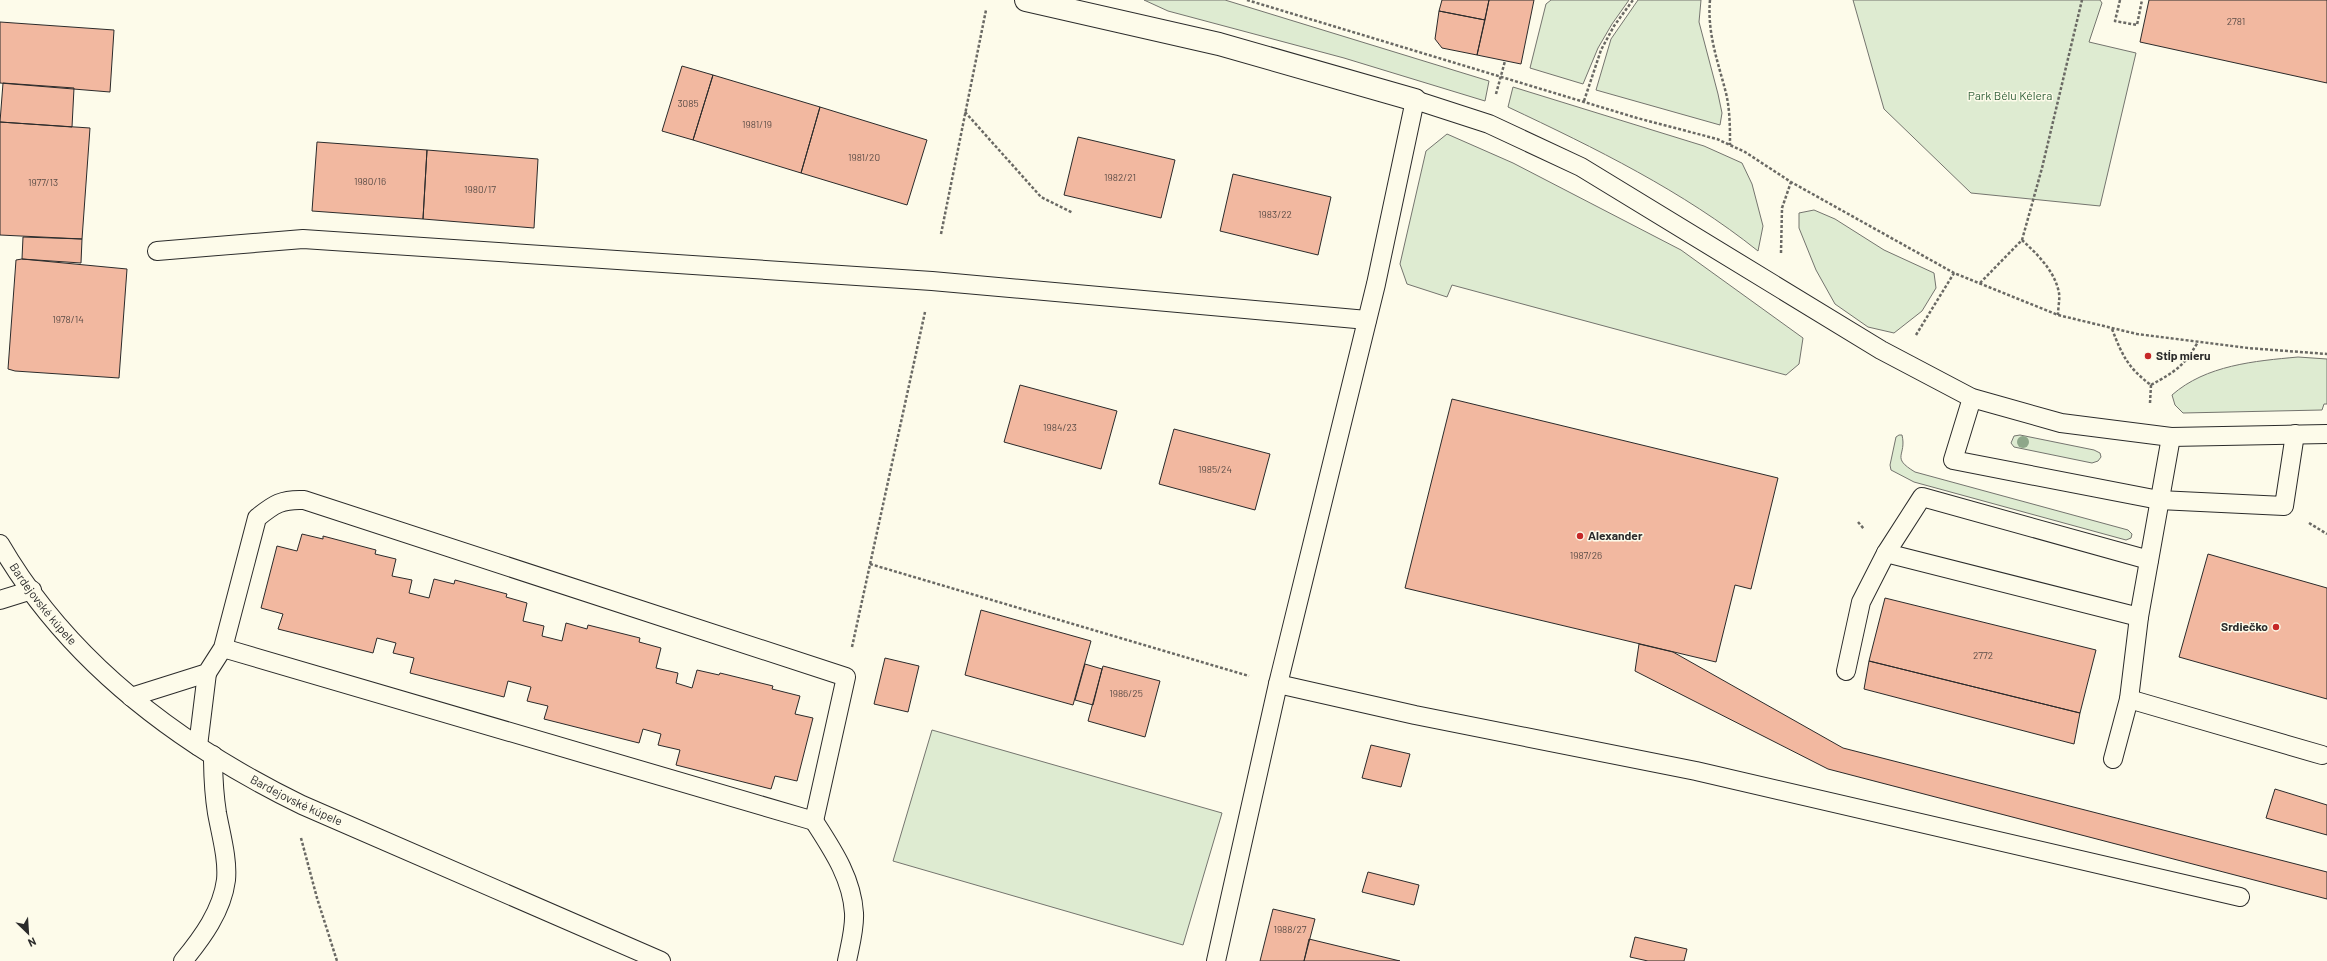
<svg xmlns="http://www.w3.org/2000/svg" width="2327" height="961" font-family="Barlow,sans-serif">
	<rect width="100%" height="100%" fill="#fdfbea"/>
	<path fill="#deebd1" stroke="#74746e" d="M1144 0H1225L1489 81 1485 101 1344 58 1168 11Z
		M1551 0H1629L1612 24 1598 48 1583 84 1530 68 1546 4Z
		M1638 0H1701L1699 22 1718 94 1722 113 1720 125 1596 90 1611 39Z
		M1853 0H2100L2102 3 2089 42 2136 53 2100 206 1971 193 1884 109Z
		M1513 87 1704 146 1742 163 1752 184 1763 226 1758 251C1683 191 1595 148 1508 107Z
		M1447 134 1513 163 1681 250 1803 338 1799 364 1786 375 1452 285 1447 297 1407 284 1400 264 1426 151Z
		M1814 210 1835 219 1884 250 1934 273 1936 288 1922 311 1894 333 1868 327 1835 304 1816 270 1799 228V213Z
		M2298 357 2327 359V404H2324L2322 410 2183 413 2175 405 2172 395C2206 365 2255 361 2298 357Z
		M1899 435H1902C1907 456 1890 457 1915 472L2128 530 2132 534 2131 538 2126 540 1914 482 1891 470 1890 465 1896 437Z
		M2020 435 2094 450 2100 453 2101 457 2098 461 2092 463 2014 447 2011 443 2014 436Z
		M932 730 1222 813 1183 945 893 861Z"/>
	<path fill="#f2b8a0" stroke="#2b2b2b" d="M1442 0H1489L1485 20 1439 11Z
		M1489 0H1534L1521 64 1477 55Z
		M2149 0H2327V83L2140 42Z
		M1439 11 1485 20 1477 55 1442 48 1435 39Z
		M0 22 114 30 110 92 0 83Z
		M682 66 713 75 693 140 662 131Z
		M713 75 820 107 801 173 693 140Z
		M3 83 74 88 72 127 0 122Z
		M820 107 927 140 907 205 801 173Z
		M0 122 90 128 82 239 0 235Z
		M1078 137 1175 160 1161 218 1064 195Z
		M317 142 427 150 423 219 312 211Z
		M427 150 538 159 534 228 423 219Z
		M1233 174 1331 197 1318 255 1220 231Z
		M23 237 82 239 81 263 22 259Z
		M22 259 127 269 119 378 15 371 8 369 16 260Z
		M1020 385 1117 411 1101 469 1004 442Z
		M1452 399 1778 478 1751 589 1735 585 1716 662 1405 588Z
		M1174 429 1270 454 1255 510 1159 484Z
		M302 534 323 539V536L376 550 375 554 396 559 392 576 412 580 409 593 429 598 434 579 454 584 455 580 507 594 506 597 527 603 523 621 544 626 542 636 562 641 566 623 587 629 588 625 640 638 639 642 661 648 656 668 678 673 676 683 692 688 697 670 719 675 720 673 773 686 772 689 800 696 795 714 813 718 797 781 775 776 771 789 676 765 680 750 658 745 661 734 643 729 639 743 544 719 548 706 527 701 531 687 508 681 504 697 410 673 414 658 393 653 396 643 377 638 373 653 278 629 283 614 261 608 277 546 297 551Z
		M2208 554 2327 588V699L2179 657Z
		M1885 598 2096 650 2080 713 1869 661Z
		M981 610 1091 641 1073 705 965 675Z
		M1639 644 1673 652 1843 748 2327 872V899L1828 769 1635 671Z
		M885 658 919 666 908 712 874 704Z
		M1869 661 2080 713 2074 744 1864 689Z
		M1085 664 1102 669 1093 705 1075 700Z
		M1103 666 1160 681 1145 737 1088 721Z
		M1371 745 1410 754 1401 787 1362 778Z
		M2275 789 2327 805V835L2266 818Z
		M1368 872 1419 885 1414 905 1362 892Z
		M1273 909 1315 919 1304 961H1260Z
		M1635 937 1687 949 1684 961H1648L1630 957Z
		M1309 939 1400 961H1304Z"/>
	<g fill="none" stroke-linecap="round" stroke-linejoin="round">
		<g stroke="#2b2b2b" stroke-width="20">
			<g id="lane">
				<path d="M157 251 303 239 932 281 1367 320"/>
				<path d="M1972 398 1953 460 2159 500 2284 506 2295 434"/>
				<path id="s1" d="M0 544C69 663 181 746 302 805L661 961"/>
				<path d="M1886 553 2139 617"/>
				<path d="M0 600 32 590"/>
				<path d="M1846 671 1861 602 1886 553 1922 497 2149 560"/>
				<path d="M1278 684 1415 715 1696 771 2240 897"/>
				<path d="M131 697 207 673 223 648 814 821 846 677 304 500C282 499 274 504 257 518L223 648"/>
				<path d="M2129 699 2322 755"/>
				<path d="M198 746 207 673"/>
				<path d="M2113 759 2129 699 2139 617 2171 437"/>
				<path d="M814 821C832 849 852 878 854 913 855 928 850 946 847 961"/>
				<path d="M183 961C202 938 222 911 226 880 228 859 221 835 217 813 214 794 213 775 213 755"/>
				<path d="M1216 961 1278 684 1376 284 1415 100 1489 124 1581 167 1881 350 1972 398 2061 423 2171 437 2327 434"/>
			</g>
		</g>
		<g stroke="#2b2b2b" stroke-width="24">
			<path id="secondary" d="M1026 0 1219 44 1415 100"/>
		</g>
		<path stroke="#6a6964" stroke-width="2.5" stroke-dasharray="3 2" stroke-linecap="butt" d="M1247 0 1637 118 1717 139 1745 152 1791 182 1954 273 2058 315 2137 334 2248 348 2327 354
			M1710 0C1707 33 1718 62 1726 93 1730 110 1730 128 1730 145
			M2120 0 2115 21 2137 25 2142 0
			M1496 94 1505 61
			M1584 101 1601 50 1614 26 1633 0
			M965 112 1041 197 1073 213
			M941 234 986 10
			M2022 240C2037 254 2055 271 2059 293 2060 299 2058 308 2058 315
			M1781 253 1782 208 1791 182
			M1980 283 2022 240 2042 168 2082 0
			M2112 329C2122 355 2128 368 2151 385
			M1916 335 1954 273
			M2151 385C2176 371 2183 367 2198 342
			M2150 403 2151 385
			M1858 522 1864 529
			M2309 523 2327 534
			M870 564 1249 676
			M852 647 925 312
			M301 838 317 898 337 961"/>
		<use href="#lane" stroke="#fdfbea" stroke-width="18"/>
		<use href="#secondary" stroke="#fdfbea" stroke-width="22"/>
	</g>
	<circle fill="#8ea78a" cx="2023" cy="442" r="6"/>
	<g fill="#c62828" stroke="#fdfbea" stroke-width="1.5">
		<circle cx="2148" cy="356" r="4"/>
		<circle cx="1580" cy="536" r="4"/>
		<circle cx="2276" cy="627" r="4"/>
	</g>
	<g text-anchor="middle" stroke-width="3" stroke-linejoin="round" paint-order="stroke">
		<g font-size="10" fill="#5d4e48">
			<text x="2236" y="25">2781</text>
			<text x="688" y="107">3085</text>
			<text x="757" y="128">1981/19</text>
			<text x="864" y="161">1981/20</text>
			<text x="1120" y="181">1982/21</text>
			<text x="370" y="185">1980/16</text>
			<text x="43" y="186">1977/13</text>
			<text x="480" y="193">1980/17</text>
			<text x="1275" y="218">1983/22</text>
			<text x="68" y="323">1978/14</text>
			<text x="1060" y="431">1984/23</text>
			<text x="1215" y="473">1985/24</text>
			<text x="1586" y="559">1987/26</text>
			<text x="1983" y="659">2772</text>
			<text x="1126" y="697">1986/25</text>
			<text x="1290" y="933">1988/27</text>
		</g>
		<g font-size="12" fill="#34623c" stroke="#fdfbea">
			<text x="2010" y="100">Park Bélu Kélera</text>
		</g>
		<g font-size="12" font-weight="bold" fill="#2b2b2b" stroke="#fdfbea" text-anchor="start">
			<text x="2156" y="360">Stĺp mieru</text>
			<text x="1588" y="540">Alexander</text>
			<text x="2268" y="631" text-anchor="end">Srdiečko</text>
		</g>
		<g font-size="12" fill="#2b2b2b" stroke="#fdfbea">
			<text dy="4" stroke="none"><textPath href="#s1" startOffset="74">Bardejovské kúpele</textPath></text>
			<text dy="4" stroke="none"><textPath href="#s1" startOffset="398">Bardejovské kúpele</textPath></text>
		</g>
	</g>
	<g transform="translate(28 933) rotate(155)" stroke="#fdfbea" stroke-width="3" paint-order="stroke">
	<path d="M0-3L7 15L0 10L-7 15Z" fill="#2b2b2b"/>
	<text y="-6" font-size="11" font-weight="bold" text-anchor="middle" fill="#2b2b2b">N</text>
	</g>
</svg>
